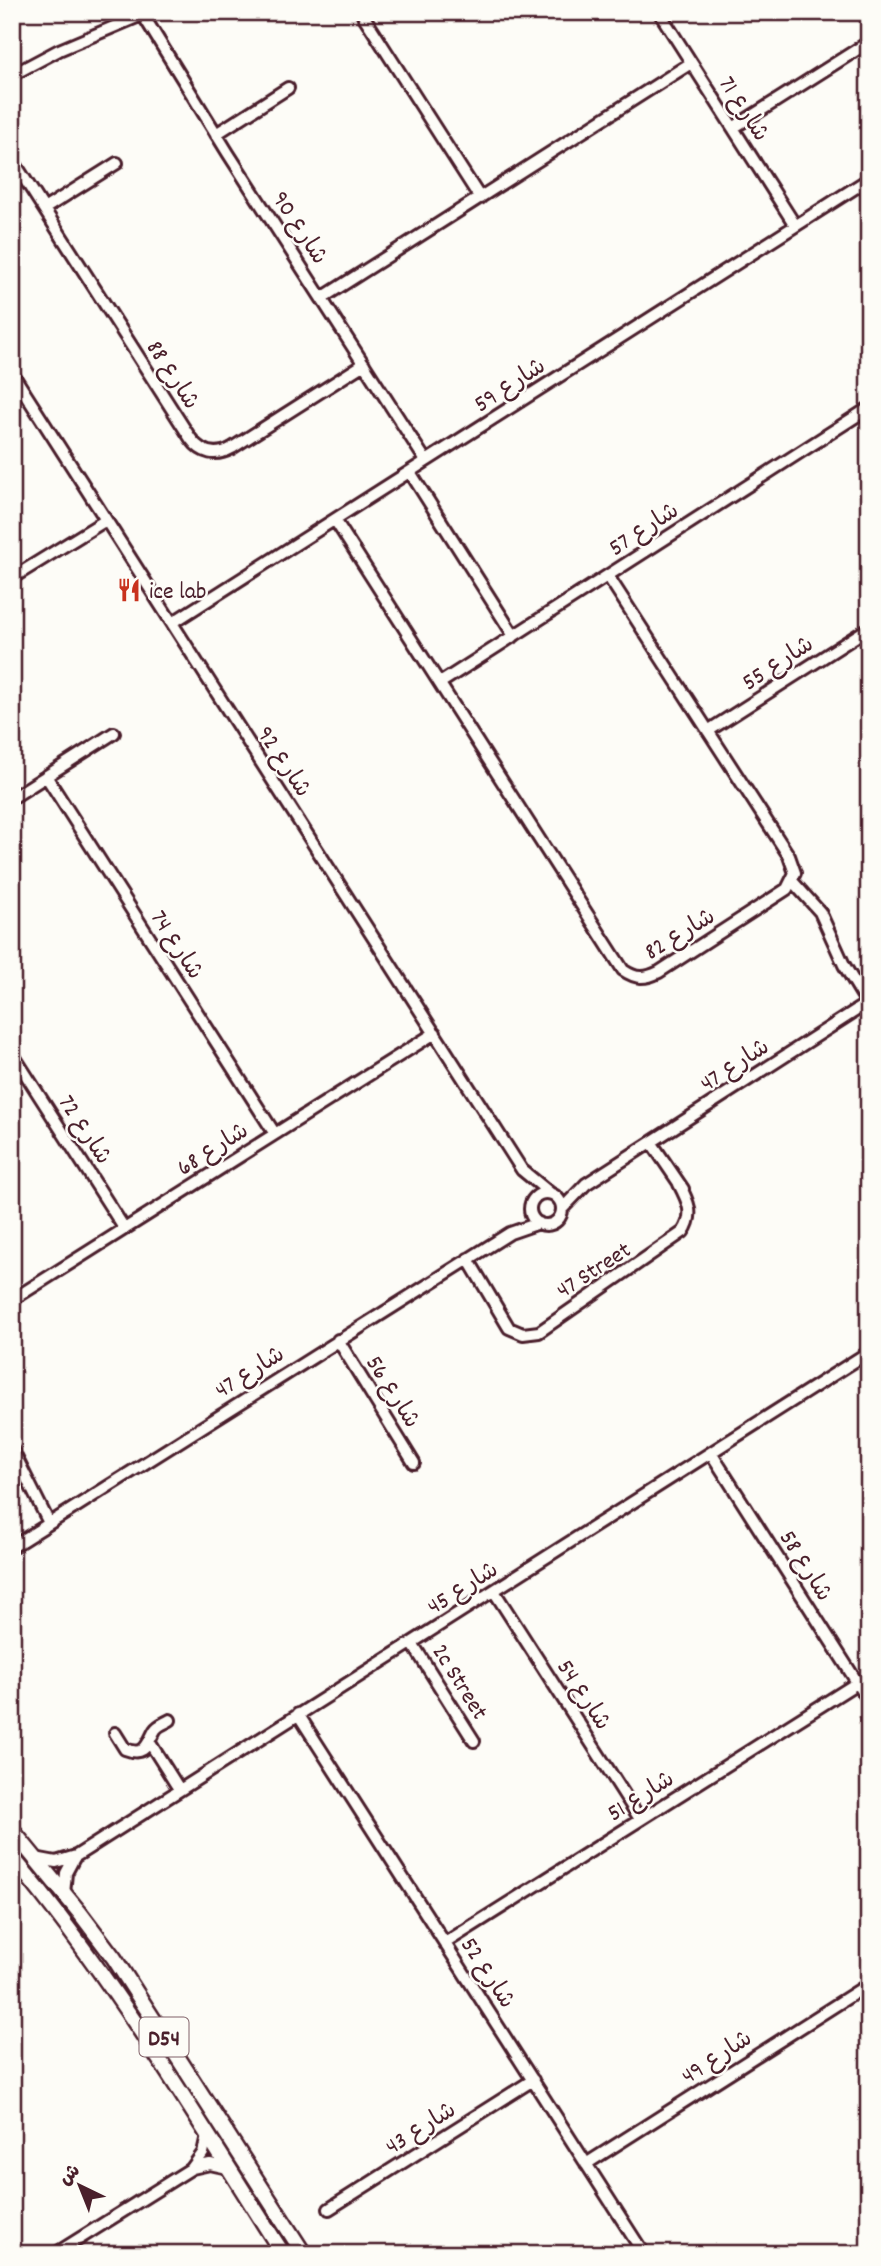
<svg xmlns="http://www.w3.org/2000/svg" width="881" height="2266" font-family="Dekko,'Playpen Sans Arabic',sans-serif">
	<rect width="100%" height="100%" fill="#fdfcf7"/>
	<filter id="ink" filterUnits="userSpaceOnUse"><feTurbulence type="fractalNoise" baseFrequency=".0143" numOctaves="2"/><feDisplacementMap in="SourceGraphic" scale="14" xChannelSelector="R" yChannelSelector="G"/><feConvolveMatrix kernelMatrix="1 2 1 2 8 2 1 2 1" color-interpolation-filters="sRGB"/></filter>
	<g filter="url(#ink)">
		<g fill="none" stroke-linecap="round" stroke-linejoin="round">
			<g stroke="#4a1f2b" stroke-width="16">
				<path id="minor" d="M361 12 480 198
					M659 12 795 225
					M143 15 228 153 426 461
					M12 75 59 50 149 12
					M733 128 869 42
					M216 134 288 88
					M12 159 191 439C202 454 216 457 232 448L364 364
					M44 209 117 163
					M322 298 691 63
					M12 373 522 1170 550 1193
					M410 472 514 636
					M335 520 623 970C636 979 645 979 659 972L787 889 795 873 789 856 608 576
					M12 578 106 520
					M172 623 869 179
					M440 683 869 408
					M708 731 869 628
					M46 776 275 1134
					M12 798 114 733
					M793 882 820 912 844 965 867 1003
					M12 1053 124 1228
					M651 1142 683 1189
					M530 1209a16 16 0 1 1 32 0a16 16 0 1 1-32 0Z
					M562 1209 586 1184 869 1002
					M468 1259 509 1328 523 1334 539 1332 683 1232C695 1215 688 1201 679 1184
					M12 1300 435 1033
					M338 1340 414 1463
					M12 1449 49 1523
					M711 1453 869 1701
					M12 1547 510 1233 539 1223
					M494 1591 640 1819
					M412 1643 474 1741
					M298 1714 644 2254
					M115 1733 125 1749C146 1757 147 1744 155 1730 158 1725 165 1723 170 1720
					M150 1743 179 1789
					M35 1858 56 1862 76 1856 869 1352
					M64 1894 66 1873 74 1858
					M445 1943 857 1683
					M586 2164 869 1984
					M192 2168 203 2153 207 2135
					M329 2209 533 2080
					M55 2254 192 2168 210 2164 228 2168"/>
			</g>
			<g stroke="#4a1f2b" stroke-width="19">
				<path id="major" d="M12 1830 80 1913 114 1958 304 2254
					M12 1857C115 1980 197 2119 283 2254"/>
			</g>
			<use href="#minor" stroke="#fdfcf7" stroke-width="10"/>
			<use href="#major" stroke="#fdfcf7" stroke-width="14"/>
		</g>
	</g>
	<defs>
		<g id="restaurant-bare" transform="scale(1.89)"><path d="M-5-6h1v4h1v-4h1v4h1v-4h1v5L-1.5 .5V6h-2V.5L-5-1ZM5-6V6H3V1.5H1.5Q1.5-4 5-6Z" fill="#c8321e" stroke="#fdfcf7" stroke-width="2.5" paint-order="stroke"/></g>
	</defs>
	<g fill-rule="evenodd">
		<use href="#restaurant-bare" x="129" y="590"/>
	</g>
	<g text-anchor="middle" stroke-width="5" stroke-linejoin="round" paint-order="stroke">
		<rect fill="#fdfcf7" stroke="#806168" stroke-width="2" x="139.5" y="2017.5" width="49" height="39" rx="5"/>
		<g font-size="23" font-weight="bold" fill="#4a1f2b">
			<text x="164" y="2045">D54</text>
		</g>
		<g font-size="24" fill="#4a1f2b" stroke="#fdfcf7">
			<text transform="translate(745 108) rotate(57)" y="8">شارع 71</text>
			<text transform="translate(301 227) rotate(57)" y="8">شارع 90</text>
			<text transform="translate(174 374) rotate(57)" y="8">شارع 88</text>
			<text transform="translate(509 384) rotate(-33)" y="8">شارع 59</text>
			<text transform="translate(643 528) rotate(-33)" y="8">شارع 57</text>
			<text transform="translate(777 662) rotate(-33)" y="8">شارع 55</text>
			<text transform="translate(285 761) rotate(57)" y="8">شارع 92</text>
			<text transform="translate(679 933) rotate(-31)" y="8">شارع 82</text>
			<text transform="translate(178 944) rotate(57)" y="8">شارع 74</text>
			<text transform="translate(734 1064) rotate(-33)" y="8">شارع 47</text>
			<text transform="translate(86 1129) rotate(57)" y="8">شارع 72</text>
			<text transform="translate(212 1148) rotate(-32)" y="8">شارع 68</text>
			<text transform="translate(593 1269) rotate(-33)" y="8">47 Street</text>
			<text transform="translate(249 1371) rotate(-32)" y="8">شارع 47</text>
			<text transform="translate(394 1391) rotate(58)" y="8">شارع 56</text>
			<text transform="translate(807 1565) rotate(58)" y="8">شارع 58</text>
			<text transform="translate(462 1587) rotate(-32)" y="8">شارع 45</text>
			<text transform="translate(461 1681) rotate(58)" y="8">2c Street</text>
			<text transform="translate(585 1694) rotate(57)" y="8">شارع 54</text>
			<text transform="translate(640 1795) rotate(-32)" y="8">شارع 51</text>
			<text transform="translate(489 1972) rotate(57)" y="8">شارع 52</text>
			<text transform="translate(716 2056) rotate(-33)" y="8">شارع 49</text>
			<text transform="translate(420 2127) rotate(-32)" y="8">شارع 43</text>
		</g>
		<g font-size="24" fill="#4a1f2b" stroke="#fdfcf7" text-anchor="start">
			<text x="149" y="598">ice lab</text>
		</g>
	</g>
	<rect width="881" height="2266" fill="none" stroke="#fdfcf7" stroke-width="42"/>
	<rect x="21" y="21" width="839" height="2224" fill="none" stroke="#4a1f2b" stroke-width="2.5" filter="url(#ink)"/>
	<g transform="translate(80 2186) rotate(317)" stroke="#fdfcf7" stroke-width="5" paint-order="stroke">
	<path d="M0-5L12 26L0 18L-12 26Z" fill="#4a1f2b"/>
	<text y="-10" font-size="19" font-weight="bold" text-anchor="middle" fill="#4a1f2b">ش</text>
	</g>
</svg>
